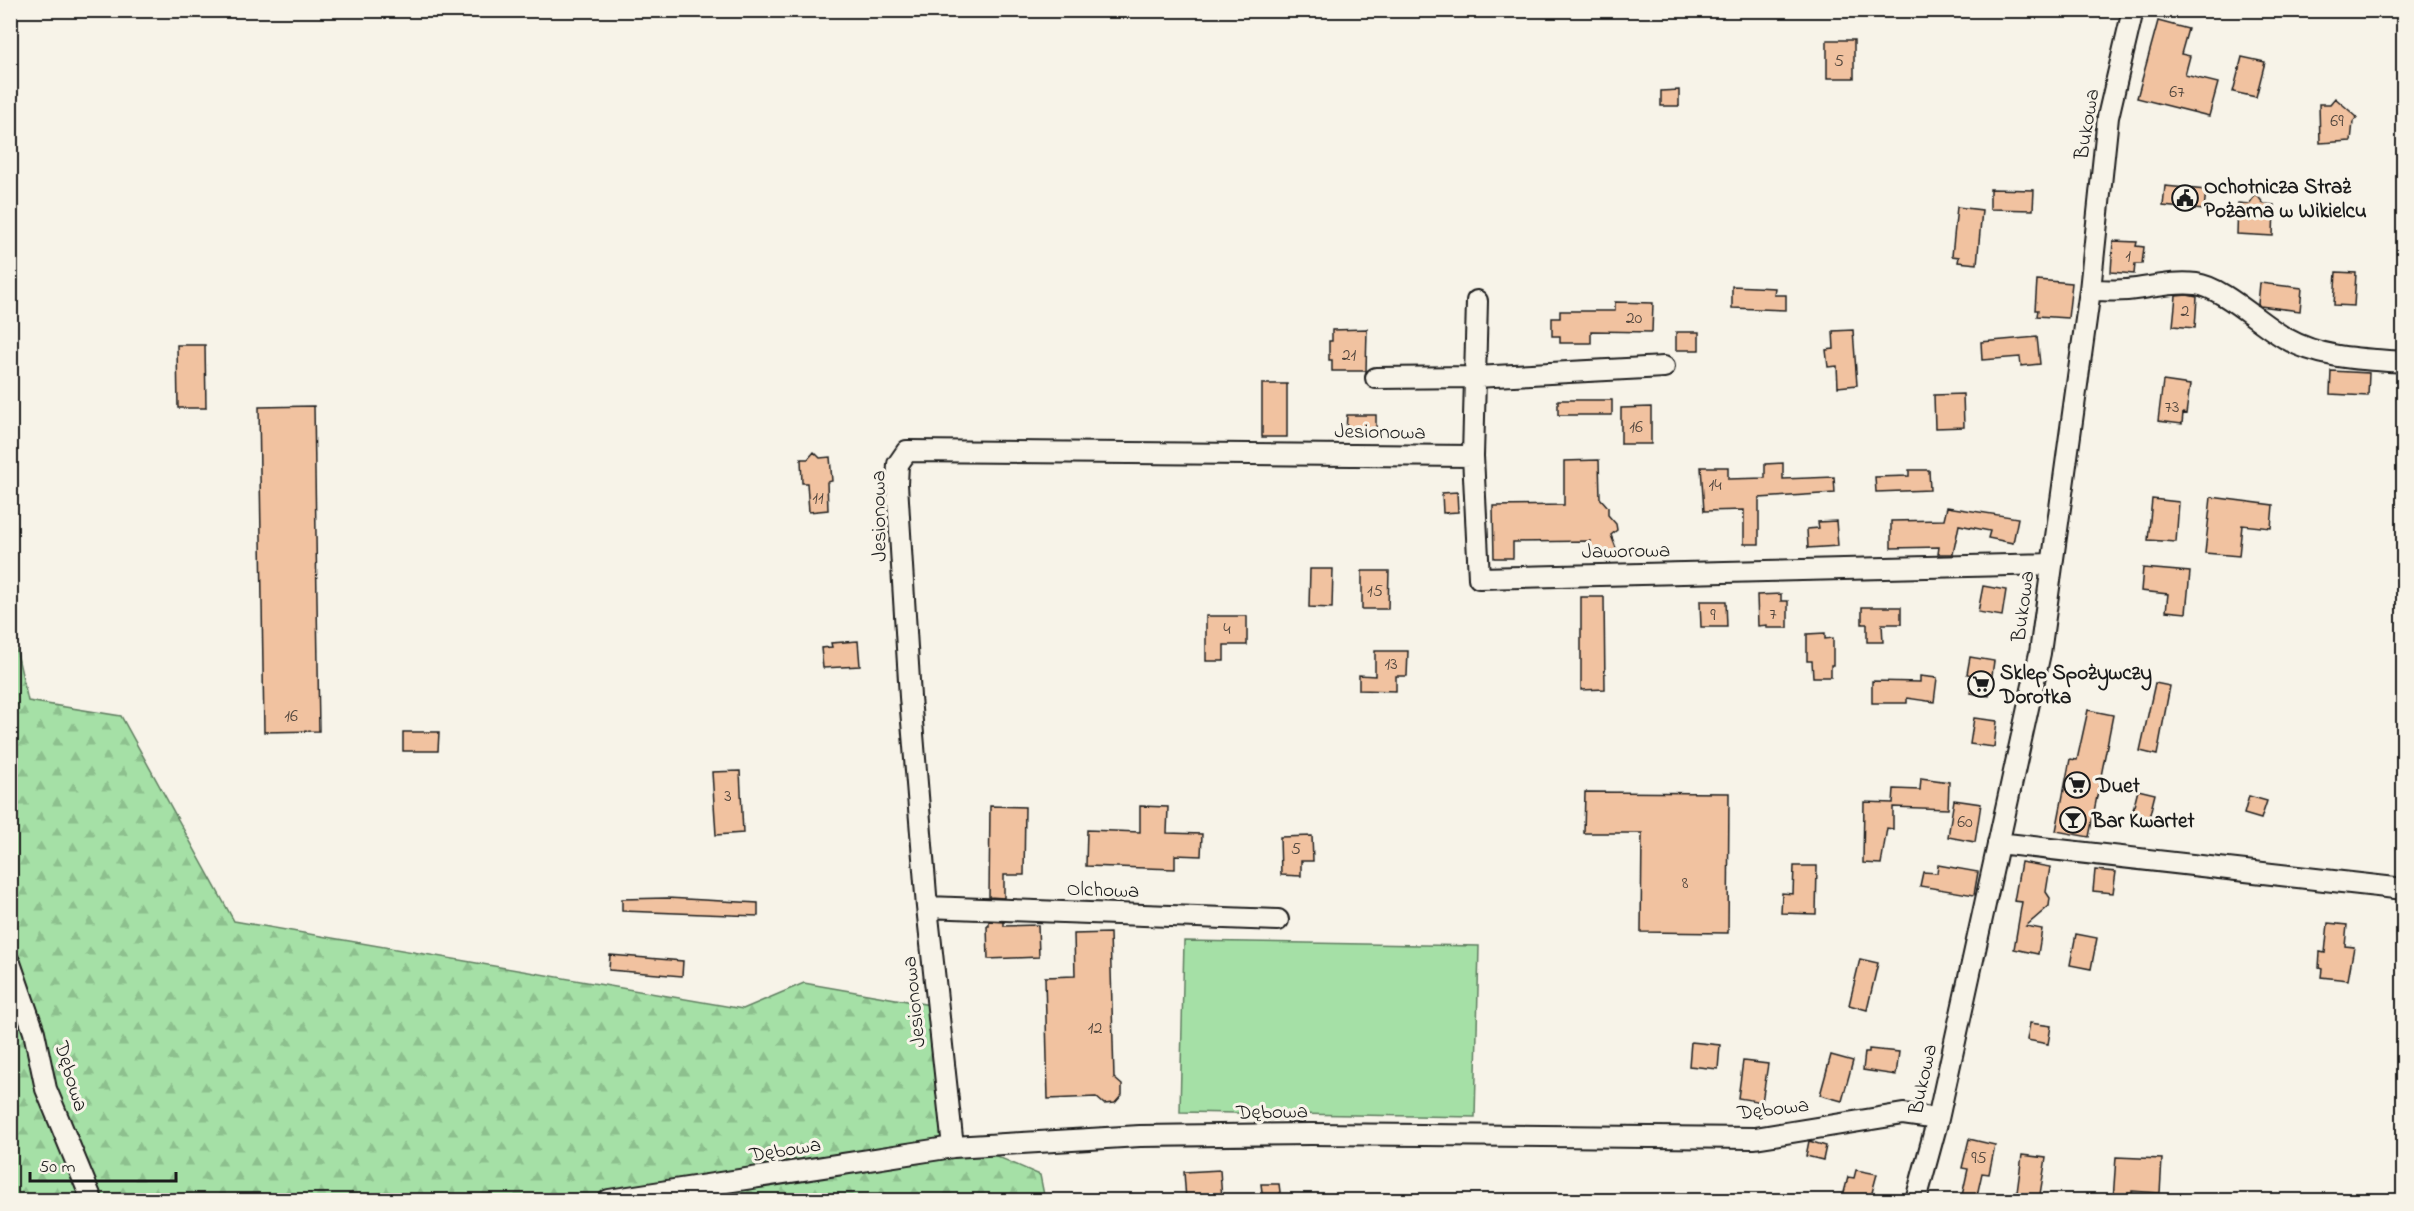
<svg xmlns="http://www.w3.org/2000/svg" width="2414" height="1211" font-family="'Indie Flower',sans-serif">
	<defs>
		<pattern id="forest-firs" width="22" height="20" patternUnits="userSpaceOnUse" patternTransform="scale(1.5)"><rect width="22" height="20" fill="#a5e0a6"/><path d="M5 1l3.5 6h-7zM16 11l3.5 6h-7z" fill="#8dc08e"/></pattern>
	</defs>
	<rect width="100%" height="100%" fill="#f7f3e8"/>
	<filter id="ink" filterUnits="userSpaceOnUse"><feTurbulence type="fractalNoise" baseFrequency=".0167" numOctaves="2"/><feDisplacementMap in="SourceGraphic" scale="12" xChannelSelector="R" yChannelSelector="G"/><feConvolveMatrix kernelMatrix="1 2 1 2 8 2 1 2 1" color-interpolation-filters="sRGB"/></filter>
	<g filter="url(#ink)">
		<path fill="url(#forest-firs)" stroke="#607e61" stroke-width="1.5" d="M10 622 28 701 121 716 234 921 743 1009 804 983 930 1005 948 1135 1040 1175 1045 1200H11Z"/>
		<path fill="#a5e0a6" stroke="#607e61" stroke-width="1.5" d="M1184 941 1479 946 1475 1117 1180 1112Z"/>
		<path fill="#f1c2a0" stroke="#1c1c1c" stroke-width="1.5" d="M2158 21 2188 29 2181 54 2190 56 2185 75 2218 83 2209 116 2137 98Z
			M1827 40H1854V78H1827Z
			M2242 57 2265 62 2256 97 2233 92Z
			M1679 90V106H1661V91Z
			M2335 98 2357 117 2353 122 2351 141 2320 143 2319 104H2330Z
			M2165 186 2206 190 2204 210 2163 206Z
			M1990 189 2034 190 2033 210 1990 209Z
			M2256 194 2264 204 2274 205 2273 236 2237 234 2238 203 2249 204Z
			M1957 207 1982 210 1977 264 1958 262 1959 257 1952 256Z
			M2113 241 2137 242 2136 246 2144 247 2142 264H2135L2134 274 2111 272Z
			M2336 272 2356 273 2354 306 2334 305Z
			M2037 280 2072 283 2068 318 2037 316 2038 310H2035Z
			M2260 283 2302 288 2300 311 2260 306 2258 304Z
			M1732 286 1775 288 1774 295H1786V310L1732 308Z
			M2187 295 2197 297 2195 328 2173 326 2176 296Z
			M1615 302 1653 303 1652 332 1591 331V343H1560V336H1552V318H1560V311H1615Z
			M1367 329 1366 371H1332V360H1329V341H1332V330Z
			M1853 330 1857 385 1838 387 1837 366 1828 367 1826 350 1834 349 1833 331Z
			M1676 332H1699V350H1676Z
			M2037 337 2040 364 2021 366 2020 357 1982 360 1981 342Z
			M177 345H205L206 408H178Z
			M2331 371 2369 373 2368 396 2330 394Z
			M2163 381 2190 385 2186 414 2183 413 2182 424 2158 421Z
			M1262 384H1287V437H1262Z
			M1963 394 1964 427 1935 428 1934 395Z
			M1558 400H1612V415H1558Z
			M314 406 319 731 264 732 259 407Z
			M1651 407V444H1621V408Z
			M1347 415H1376V431H1346Z
			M814 452 820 458 830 457 832 481 827 482 828 510 809 512 807 483H802L801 459H808Z
			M1599 460 1600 498 1608 507V515L1616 524 1617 530 1611 535 1616 548 1615 555 1608 557 1599 549H1590V541L1513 542V558H1494L1493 506 1564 505V461Z
			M1783 463V479L1834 477 1835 493 1759 498V544H1744V510L1704 511 1701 467H1728V479L1765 478V464Z
			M1909 470H1929L1930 490 1876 492 1875 477 1909 476Z
			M1457 492 1458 512 1443 513 1442 493Z
			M2211 497 2273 505 2271 528 2242 525 2239 556 2205 553Z
			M2152 499 2179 502 2176 542 2148 540Z
			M1947 507 2018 518 2013 543 1988 538 1990 531 1959 525 1953 554H1938L1939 547 1891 548V521L1944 520Z
			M1836 521 1838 546 1808 548 1807 529 1819 528 1818 522Z
			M2143 568 2190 572 2186 613 2166 611 2168 594 2141 591Z
			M1310 569H1333L1332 608 1309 607Z
			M1362 571H1389L1388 609H1362Z
			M1983 586 2006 590 2002 616 1978 612Z
			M1781 594V601H1788V628H1767V625L1758 626 1757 595Z
			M1581 597H1604L1605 689 1581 690Z
			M1700 601H1726L1727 627H1701Z
			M1862 607H1901V624H1882L1883 642H1867V624H1862Z
			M1206 616H1247V645H1224V661H1206Z
			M1825 633V639L1833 638V665H1831V677H1813L1812 661H1807V634Z
			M858 641 860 666 823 668 821 648 832 647 831 643Z
			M1375 651H1408L1407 676H1396V691L1359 690V675L1375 676Z
			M1970 657 1994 661 1989 696 1970 693 1973 675 1967 674Z
			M1920 676 1937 678 1934 702 1907 698V703H1872V681L1920 682Z
			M2155 683 2170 686 2157 755 2140 751Z
			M2088 710 2113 715 2089 837 2056 831 2070 759 2077 760Z
			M1974 718 1997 721 1994 747 1970 744Z
			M403 732H439L438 751H403Z
			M740 771 743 833 716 835 712 772Z
			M1921 778 1949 782 1948 809 1893 807V829L1887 828 1881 864 1863 863 1864 802 1893 803 1894 789 1920 790Z
			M2138 790 2155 794 2148 822 2131 818Z
			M1585 792 1729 793 1728 933 1641 932 1642 833H1584Z
			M2249 796 2267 801 2261 819 2244 814Z
			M1954 800 1981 804 1975 842 1948 837Z
			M990 806 1025 807 1024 875H1004V898L989 897Z
			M1140 806 1168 807 1167 833 1202 834 1201 856 1175 855V869L1086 866 1087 830 1140 832Z
			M1312 836 1313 861H1301V876L1281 875 1280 837Z
			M2021 862 2050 867 2046 892 2050 898 2049 906 2026 926 2042 929 2038 954 2014 949 2022 902 2014 901Z
			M1938 865 1978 872 1974 895 1920 886 1923 872 1937 873Z
			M1794 866H1817L1816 914 1781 913 1782 893 1793 894Z
			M2095 870 2116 872 2113 893 2093 891Z
			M667 898 758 903V916L622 911V899Z
			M989 921 1004 922V926L1038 925 1039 957 988 959 987 926H989Z
			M2328 923 2347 925 2345 946 2354 947 2348 980 2321 977 2322 969 2319 968 2320 952 2325 953Z
			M1110 933 1114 1078 1122 1085V1095L1115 1103 1104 1104 1096 1097 1048 1099 1045 977 1075 976 1074 934Z
			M2076 934 2097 938 2091 969 2070 965Z
			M610 955 683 961 682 976 609 970Z
			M1860 959 1878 963 1867 1010 1849 1005Z
			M2030 1023 2051 1026 2048 1044 2027 1040Z
			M1691 1042 1720 1045 1718 1069 1689 1066Z
			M1869 1049 1899 1052 1896 1075 1863 1070 1865 1052H1869Z
			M1831 1055 1853 1061 1842 1101 1820 1095Z
			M1743 1061 1768 1064 1762 1102 1738 1098Z
			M1969 1139 1995 1145 1989 1174 1982 1173 1976 1200H1961L1968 1169 1962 1168Z
			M1809 1141 1826 1146 1823 1160 1806 1156Z
			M2022 1155 2046 1158 2039 1200H2016Z
			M2116 1157 2162 1159 2160 1193 2132 1191V1200H2113Z
			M1220 1170 1222 1200H1186L1184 1172Z
			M1856 1170 1877 1174 1870 1200H1842L1848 1177 1854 1178Z
			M1261 1184H1279L1281 1200H1263Z"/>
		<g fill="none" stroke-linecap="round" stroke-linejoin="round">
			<g stroke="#1c1c1c" stroke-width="24">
				<path id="minor" d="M2090 290C2103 290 2115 291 2127 290 2150 288 2173 281 2196 284 2223 287 2262 326 2287 339 2322 359 2364 359 2404 362
					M1477 301 1473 456 1479 578 2051 564
					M1376 378 1475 377 1664 367
					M1998 843 2404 889
					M927 907 1278 920
					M10 963 34 1032 46 1089 92 1200
					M953 1147 927 907 910 697 897 484 898 464 907 451 1473 456
					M609 1200 953 1147 1140 1136 1311 1134 1755 1138 1903 1114 1938 1119
					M1916 1200 1938 1119 2040 653 2090 290 2108 117 2133 10"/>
			</g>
			<use href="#minor" stroke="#f7f3e8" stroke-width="20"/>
		</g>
	</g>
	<defs>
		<g id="civic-ring" transform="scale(1.35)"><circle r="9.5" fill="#f7f3e8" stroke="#1c1c1c" stroke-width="1.5"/><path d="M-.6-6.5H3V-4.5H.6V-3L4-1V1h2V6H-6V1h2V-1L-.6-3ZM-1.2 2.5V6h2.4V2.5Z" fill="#1c1c1c"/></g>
		<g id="supermarket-ring" transform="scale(1.35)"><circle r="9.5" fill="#f7f3e8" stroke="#1c1c1c" stroke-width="1.5"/><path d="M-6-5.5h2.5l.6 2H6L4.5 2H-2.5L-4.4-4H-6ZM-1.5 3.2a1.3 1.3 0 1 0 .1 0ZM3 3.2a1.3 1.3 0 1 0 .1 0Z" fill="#1c1c1c"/></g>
		<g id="bar-ring" transform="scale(1.35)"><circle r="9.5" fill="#f7f3e8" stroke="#1c1c1c" stroke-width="1.5"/><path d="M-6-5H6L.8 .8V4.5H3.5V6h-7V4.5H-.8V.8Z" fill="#1c1c1c"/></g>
	</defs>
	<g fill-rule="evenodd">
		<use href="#civic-ring" x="2185" y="198"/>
		<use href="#supermarket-ring" x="1981" y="684"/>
		<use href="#supermarket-ring" x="2077" y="785"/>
		<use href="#bar-ring" x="2073" y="820"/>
	</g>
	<g text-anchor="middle" stroke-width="6" stroke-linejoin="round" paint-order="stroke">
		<g font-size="18" fill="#51463d">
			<text x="1839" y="66">5</text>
			<text x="2177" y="97">67</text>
			<text x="2337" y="126">69</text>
			<text x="2128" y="261">1</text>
			<text x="2185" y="316">2</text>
			<text x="1634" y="323">20</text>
			<text x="1349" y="360">21</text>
			<text x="2172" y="412">73</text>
			<text x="1636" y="432">16</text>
			<text x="1715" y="490">14</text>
			<text x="818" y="503">11</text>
			<text x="1375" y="596">15</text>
			<text x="1773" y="619">7</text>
			<text x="1713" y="620">9</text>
			<text x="1227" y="634">4</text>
			<text x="1391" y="669">13</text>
			<text x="291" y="721">16</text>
			<text x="728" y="801">3</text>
			<text x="1965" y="827">60</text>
			<text x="1296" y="854">5</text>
			<text x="1685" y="888">8</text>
			<text x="1095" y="1033">12</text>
			<text x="1979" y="1163">95</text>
		</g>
		<g font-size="21" fill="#1c1c1c" stroke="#f7f3e8">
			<text transform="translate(2086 124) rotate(-81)" y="7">Bukowa</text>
			<text transform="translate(1380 431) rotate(1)" y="7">Jesionowa</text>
			<text transform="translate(878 516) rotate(-91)" y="7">Jesionowa</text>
			<text transform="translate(1626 550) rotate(-1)" y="7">Jaworowa</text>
			<text transform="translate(2022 606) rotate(-83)" y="7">Bukowa</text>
			<text transform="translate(1103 889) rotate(2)" y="7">Olchowa</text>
			<text transform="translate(913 1002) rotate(-96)" y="7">Jesionowa</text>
			<text transform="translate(72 1076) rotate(73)" y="7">Dębowa</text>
			<text transform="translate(1922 1079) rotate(-78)" y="7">Bukowa</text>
			<text transform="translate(1773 1108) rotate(-7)" y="7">Dębowa</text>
			<text transform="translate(1272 1111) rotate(-1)" y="7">Dębowa</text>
			<text transform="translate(785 1149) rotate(-9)" y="7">Dębowa</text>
		</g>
		<g font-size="21" font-weight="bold" fill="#1c1c1c" stroke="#f7f3e8" text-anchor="start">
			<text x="2204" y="193">Ochotnicza Straż<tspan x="2204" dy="24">Pożarna w Wikielcu</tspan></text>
			<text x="2000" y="679">Sklep Spożywczy<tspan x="2000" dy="24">Dorotka</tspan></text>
			<text x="2096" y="792">Duet</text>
			<text x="2092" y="827">Bar Kwartet</text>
		</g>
	</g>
	<rect width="2414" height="1211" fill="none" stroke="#f7f3e8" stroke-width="36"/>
	<rect x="18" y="18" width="2378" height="1175" fill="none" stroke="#1c1c1c" stroke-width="2" filter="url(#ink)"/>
	<path d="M30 1172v9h146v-9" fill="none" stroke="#1c1c1c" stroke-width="3"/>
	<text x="39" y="1172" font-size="18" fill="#1c1c1c" stroke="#f7f3e8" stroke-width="4.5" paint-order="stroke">50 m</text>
</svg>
